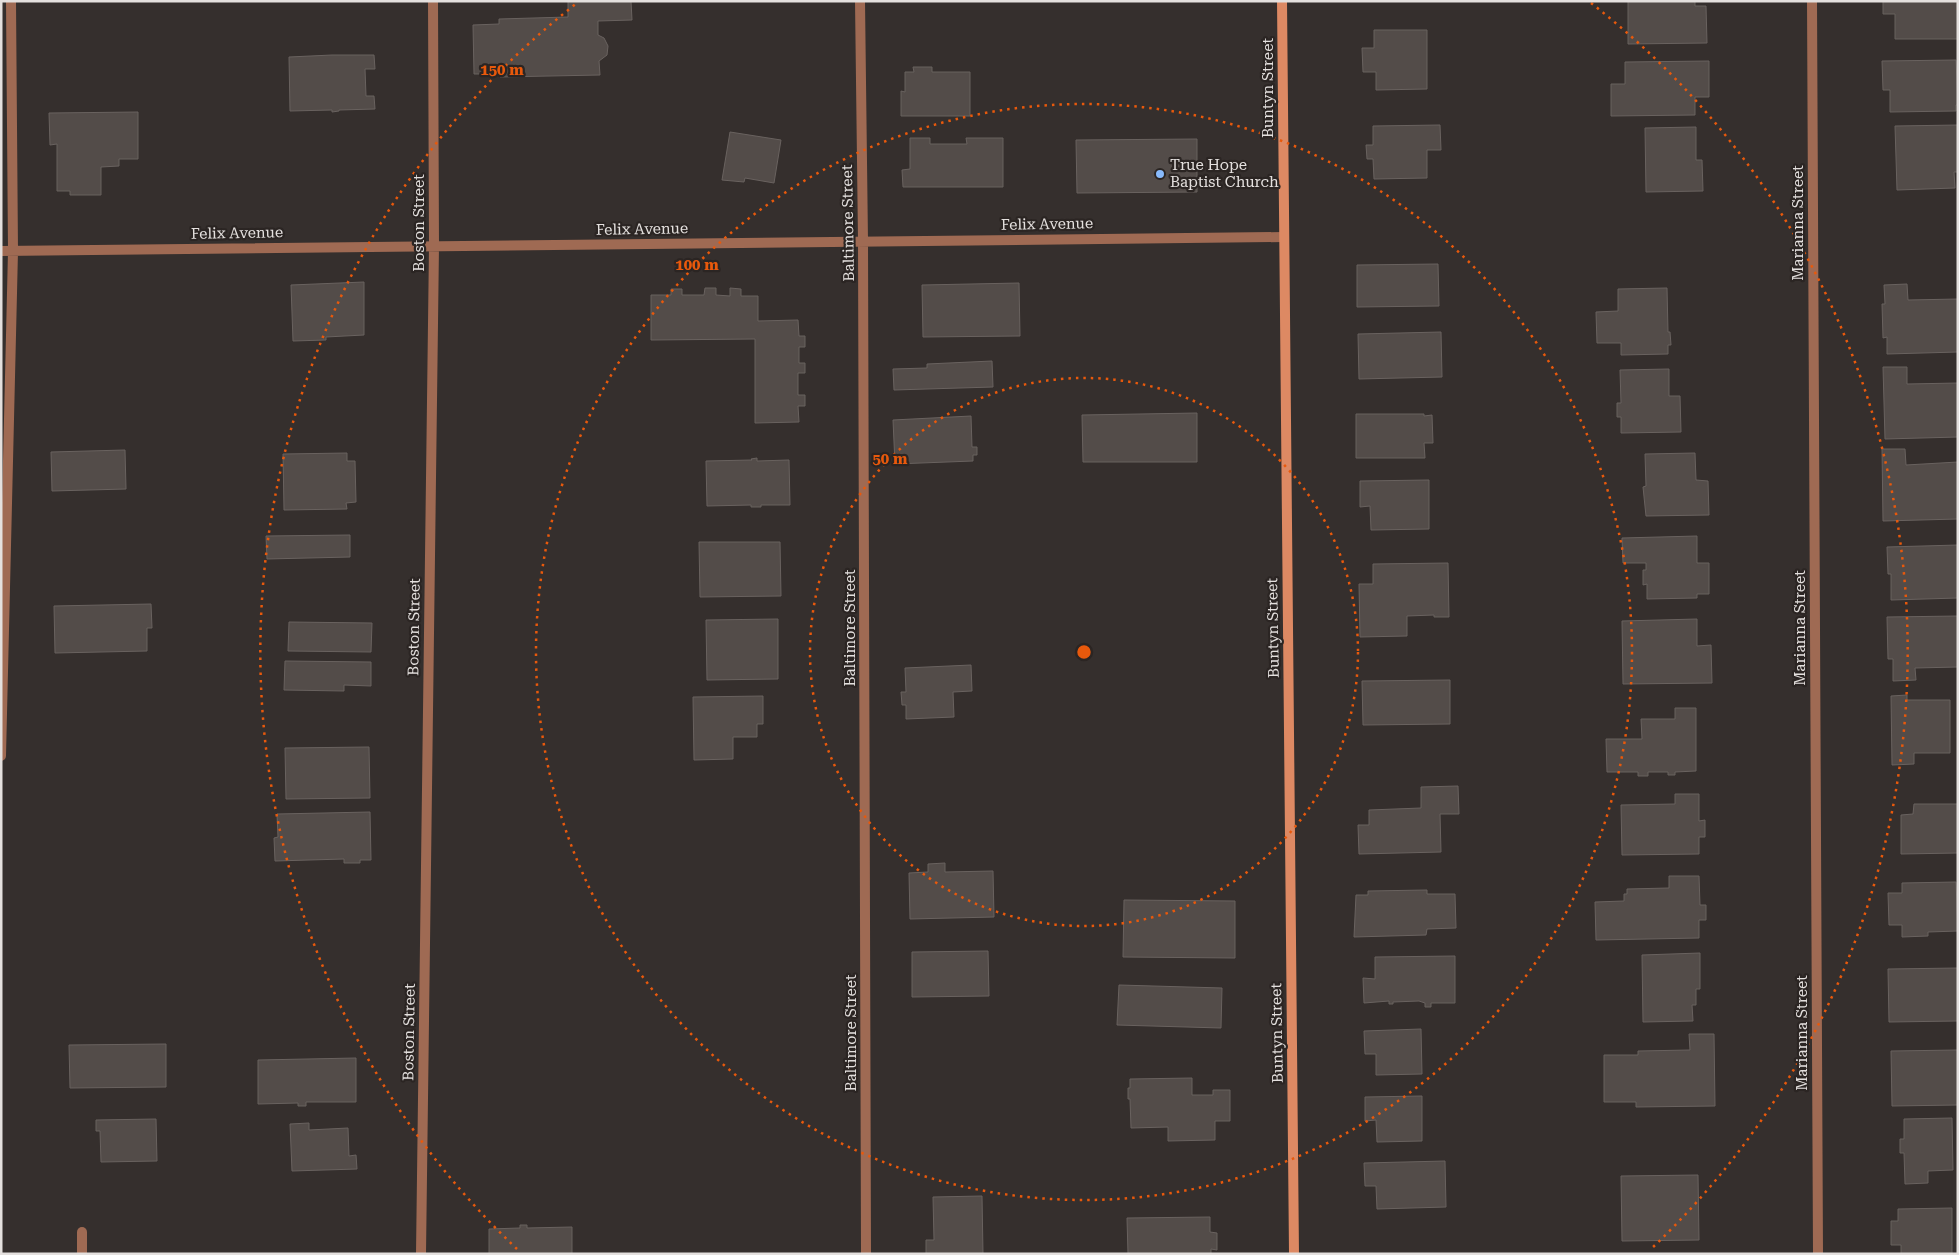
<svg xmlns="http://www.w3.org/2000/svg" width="1959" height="1255" font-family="'Roboto Serif',serif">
	<rect width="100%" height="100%" fill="#352f2d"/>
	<path fill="#534c49" stroke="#69625f" d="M568 1H631L632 20 598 21V35L604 38 608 46 607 55 599 61 600 75 500 77V74H474L473 25 499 24V19L568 17Z
		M1628 1H1695V6H1706L1707 43 1628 44Z
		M1883 1H1957L1958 39H1895V14H1883Z
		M1374 30H1427V89L1376 90V72H1363L1362 48H1374Z
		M332 55H374L375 69H365L366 96H374L375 109 339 110V111L332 112V110L290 111 289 57Z
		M1956 60 1958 105H1956V111L1890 112V90H1883L1882 61Z
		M1709 61V97H1695V115L1611 116V84H1625V62Z
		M913 67H932V72H970V116H901V91L905 92V72H914Z
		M138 112V159H119V166L101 167V195H70V191H57V144L50 145 49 113Z
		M1440 125 1441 150H1427V178L1374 179 1373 159H1367L1366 145H1373V126Z
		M1958 125V172H1954L1955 188 1897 190 1895 126Z
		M1696 127V160H1702L1703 191 1646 192 1645 128Z
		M730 132 781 140 774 183 745 178 744 182 722 180Z
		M910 138H930V144H967L966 138H1003V187H903L902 170 910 169Z
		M1197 139V192L1077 193 1076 140Z
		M1438 264 1439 306 1357 307V265Z
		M364 282V335L326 337V340L293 341 291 285Z
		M1019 283 1020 336 923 337 922 285Z
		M1907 284 1908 300 1958 299V352L1887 354V337L1883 338 1882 304H1885L1884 285Z
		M705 288H716V295L730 296V288L741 289V296H758V321L798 320 799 336H805V347H799V363H805V373H798V395H805V406H798L799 422 755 423V339L651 340V295H671V289H682V295H704Z
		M1667 288 1668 332H1670L1671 345H1668V354L1621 355V343H1597L1596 312 1618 311V289Z
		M1441 332 1442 377 1359 379 1358 334Z
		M992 361 993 387 894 390 893 369 927 368V364Z
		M1883 367H1907V384L1958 383V437L1885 439Z
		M1669 369V396H1680L1681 432 1621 433V417H1617V403H1621L1620 370Z
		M1197 413V462H1083L1082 415Z
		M1356 414H1424V416L1432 415 1433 443H1424L1425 458H1356Z
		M971 416 972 447H977V455H973V461L895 464 893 420Z
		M1882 449H1905L1906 465 1958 462V519L1883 521Z
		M125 450 126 489 52 491 51 452Z
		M347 453V461H355L356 502 346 503 347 509 284 510 283 454Z
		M1695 453 1696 480 1708 481 1709 515 1646 516 1643 487 1646 486 1645 454Z
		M757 458V461L789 460 790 505H761V507H751V505L707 506 706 461 752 460 751 459Z
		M1429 480V529L1371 530 1370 506 1360 507V481Z
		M350 535V557L267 559 266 536Z
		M1697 536V563H1709V594H1697V598L1647 599V584L1643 585V570H1646V563H1623L1622 538Z
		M699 542H780L781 596 700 597Z
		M1958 545V598L1891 600V574H1888L1887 547Z
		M1448 563 1449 617H1434V615L1407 616V636L1360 637 1359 584H1373V564Z
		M151 604 152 628H147V651L55 653 54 606Z
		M1958 616V667L1915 668 1916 680 1893 681V659H1888L1887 617Z
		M778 619V679L707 680 706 620Z
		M1697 619V646L1711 645 1712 683 1623 684 1622 621Z
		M289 622 372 623 371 652 288 651Z
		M285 661 371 662V686L344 685V691L284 690Z
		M971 665 972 691 953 692 954 717 906 719V705H902L901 692H906L905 668Z
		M1450 680V724L1363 725 1362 681Z
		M1907 695V700H1950V753H1914V764L1892 765 1891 696Z
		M763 696V724H757V737H733V759L694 760 693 697Z
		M1675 708H1696V771L1675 772V775H1668V772H1648V776H1638V772H1607L1606 739H1642L1641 719H1675Z
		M369 747 370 798 286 799 285 748Z
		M1458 786 1459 814H1440L1441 852 1359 854 1358 825H1369V810L1421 808V787Z
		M1675 794H1699V821L1705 820V837H1699V854L1622 855 1621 805 1675 804Z
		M1914 804H1958V853L1901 854V815L1913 814Z
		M370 812 371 860H360V863H344V859L275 861 274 838 278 837 277 814Z
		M945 863V872L993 871 994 917 910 919 909 873 928 872V864Z
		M1669 876H1699L1700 905H1706V920H1699V938L1596 940 1595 902 1624 901V894H1627V889L1669 888Z
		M1956 882 1958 931 1928 932V936L1902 937V925H1889L1888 893H1902V883Z
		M1427 890V894H1455L1456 928 1427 929 1426 935 1354 937 1356 895H1368V891Z
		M1124 900 1235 901V958L1123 957Z
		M988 951 989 996 912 997V952Z
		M1700 953V989H1696V1005H1692L1693 1021 1643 1022 1642 955Z
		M1455 956V1003H1431V1007H1425V1003L1419 1001 1393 1002V1004H1389V1001L1364 1003 1363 978 1375 979V957Z
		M1958 968V1021L1889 1022 1888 969Z
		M1119 985 1222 988 1221 1028 1117 1025Z
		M1421 1029 1422 1074 1376 1075V1054H1365L1364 1031Z
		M1689 1034H1714L1715 1106 1636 1107V1102H1604V1055H1638V1051L1690 1050Z
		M166 1044V1087L70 1088 69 1045Z
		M1958 1050V1105L1892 1106 1891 1051Z
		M356 1058V1102H306V1106H298V1103L258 1104V1060Z
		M1192 1078V1095H1213V1090H1230V1121H1215V1140L1168 1141V1127L1131 1128 1130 1099H1128V1088H1130V1079Z
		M1422 1096V1141L1377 1142 1376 1120 1365 1121V1097Z
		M1952 1118 1953 1170 1928 1171V1183L1905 1184 1904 1153H1900V1139H1904V1119Z
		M156 1119 157 1161 101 1162 100 1131H96V1120Z
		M309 1123V1130L348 1128 349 1156 356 1155 357 1169 292 1171 290 1124Z
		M1445 1161 1446 1207 1377 1209 1376 1186H1365L1364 1163Z
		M1698 1175 1699 1240 1622 1241 1621 1176Z
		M982 1196 983 1254H926V1240H934L933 1197Z
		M1952 1208V1254H1901V1245H1891V1221H1898V1209Z
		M1210 1217V1232L1217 1233V1250L1211 1249V1254H1128L1127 1218Z
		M520 1225H527V1228L572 1227V1254H489V1229L520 1228Z"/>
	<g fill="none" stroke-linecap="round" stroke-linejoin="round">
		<path stroke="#9f6a53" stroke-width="10" d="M82 1232V1254"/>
		<path stroke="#9f6a53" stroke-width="10" d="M860 1 863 241 866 1254
			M1812 1 1818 1254
			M1 251 1283 237
			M1 756 13 251 11 1
			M421 1254 434 246 433 1"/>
		<path stroke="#dd8963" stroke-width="10" d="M1282 1 1294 1254"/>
	</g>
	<g fill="none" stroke="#e8590c" stroke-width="2.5" stroke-dasharray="2.5 5">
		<circle cx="1084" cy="652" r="274"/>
		<circle cx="1084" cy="652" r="548"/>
		<path d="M517 1249A823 823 0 0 1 577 3M1591 3A823 823 0 0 1 1651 1249"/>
	</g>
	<circle fill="#88bafc" stroke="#2b2523" stroke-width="2" cx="1160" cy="174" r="5"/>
	<g text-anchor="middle" stroke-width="4.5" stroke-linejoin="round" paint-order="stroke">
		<g font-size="15" fill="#e4e0de" stroke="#2b2523">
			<text transform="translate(1268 88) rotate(-90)" y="5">Buntyn Street</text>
			<text transform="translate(419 223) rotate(-90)" y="5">Boston Street</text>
			<text transform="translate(848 223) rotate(-91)" y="5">Baltimore Street</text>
			<text transform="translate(1798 223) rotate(-90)" y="5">Marianna Street</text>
			<text transform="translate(1047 224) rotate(-1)" y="5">Felix Avenue</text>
			<text transform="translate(642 229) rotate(-1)" y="5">Felix Avenue</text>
			<text transform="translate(237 233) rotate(-1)" y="5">Felix Avenue</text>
			<text transform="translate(414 627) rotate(-89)" y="5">Boston Street</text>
			<text transform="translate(850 628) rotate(-90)" y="5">Baltimore Street</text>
			<text transform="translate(1273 628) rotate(-91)" y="5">Buntyn Street</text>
			<text transform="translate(1800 628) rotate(-90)" y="5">Marianna Street</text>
			<text transform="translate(409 1032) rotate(-89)" y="5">Boston Street</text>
			<text transform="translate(851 1033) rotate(-90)" y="5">Baltimore Street</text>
			<text transform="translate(1277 1033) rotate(-91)" y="5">Buntyn Street</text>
			<text transform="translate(1802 1033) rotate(-90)" y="5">Marianna Street</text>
		</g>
		<g font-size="15" fill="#e4e0de" stroke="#2b2523" text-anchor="start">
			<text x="1170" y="170">True Hope<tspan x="1170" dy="17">Baptist Church</tspan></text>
		</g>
	</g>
	<circle cx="1084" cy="652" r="8" fill="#e8590c" stroke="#2b2523" stroke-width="2.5"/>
	<g font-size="15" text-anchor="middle" font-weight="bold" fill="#e8590c" stroke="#2b2523" stroke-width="4.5" stroke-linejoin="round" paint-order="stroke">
		<text x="502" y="75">150 m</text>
		<text x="697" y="270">100 m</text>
		<text x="890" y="464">50 m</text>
	</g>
	<rect width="1959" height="1255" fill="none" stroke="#e4e0de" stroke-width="5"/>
</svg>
